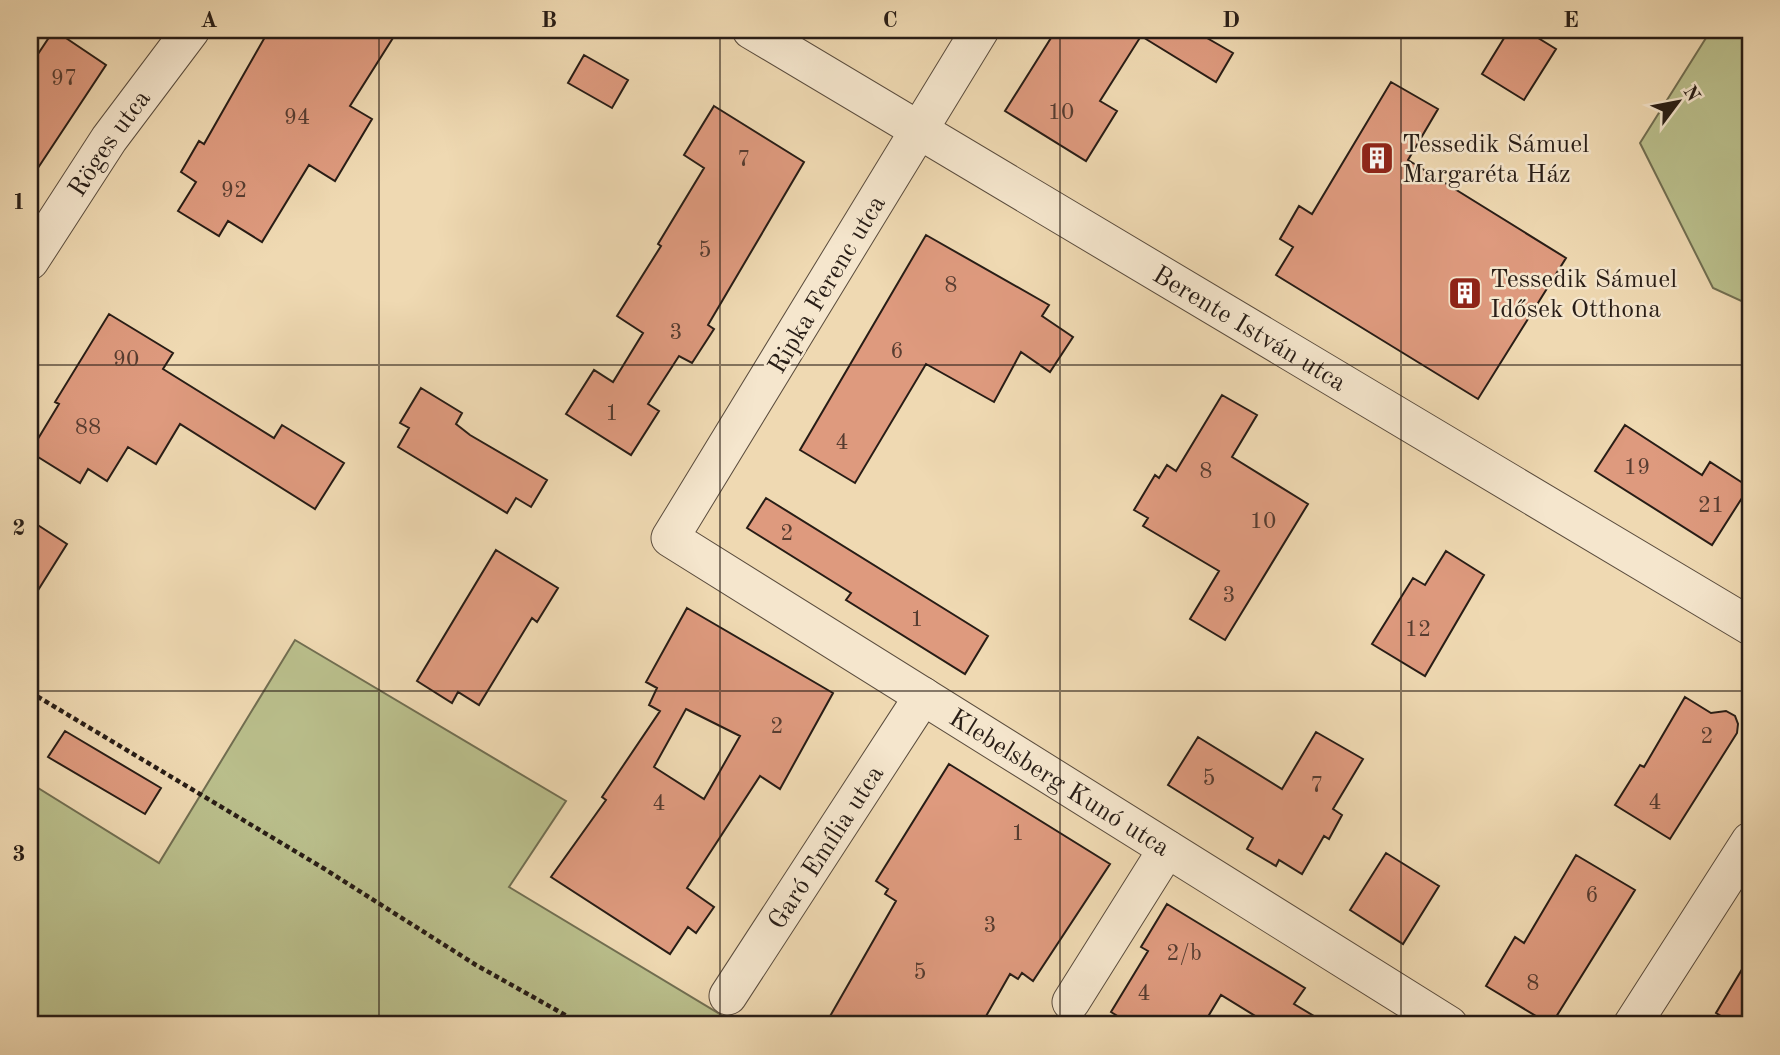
<svg xmlns="http://www.w3.org/2000/svg" width="1780" height="1055" font-family="'Old Standard TT',serif">
	<rect width="100%" height="100%" fill="#efd9b2"/>
	<filter id="stains"><feTurbulence type="fractalNoise" baseFrequency=".00286" numOctaves="4"/><feColorMatrix values="0 0 0 0 .2 0 0 0 0 .09 0 0 0 0 .02 0 0 0 .5 -.17"/></filter>
	<radialGradient id="worn" r=".72"><stop offset=".6" stop-color="#630" stop-opacity="0"/><stop offset="1" stop-color="#630" stop-opacity=".3"/></radialGradient>
	<path fill="#babf8c" stroke="#716e51" stroke-width="2" d="M1711 30H1750V305L1713 288 1640 143Z
		M295 640 566 801 509 887 738 1025H30V783L159 863Z"/>
	<path fill="#de9a7e" stroke="#281d16" stroke-width="2" fill-rule="evenodd" d="M54 30 106 65 30 180V66Z
		M269 30H398L350 106 372 119 335 181 309 165 262 242 228 221 219 236 178 211 196 182 181 172 199 141 204 144Z
		M1056 30H1193L1233 53 1216 82 1141 36 1100 101 1117 111 1086 161 1005 111Z
		M1509 30H1525L1556 49 1524 100 1482 74Z
		M584 55 628 80 612 108 568 83Z
		M1391 82 1438 109 1408 160 1566 258 1478 399 1276 275 1293 247 1280 239 1299 206 1312 214Z
		M714 106 804 162 708 325 714 329 692 363 679 356 648 404 659 411 631 455 566 414 594 370 613 382 643 333 617 316 661 246 658 244 704 168 684 155Z
		M926 235 1049 305 1042 316 1073 337 1050 372 1021 352 994 402 926 364 855 483 800 450Z
		M109 314 173 353 163 369 274 438 282 425 344 463 315 509 180 424 156 464 128 447 107 481 88 469 80 483 30 452 59 404 55 402Z
		M421 388 462 413 456 424 470 435 547 480 531 507 516 498 507 513 398 447 409 428 400 423Z
		M1222 395 1257 415 1232 457 1308 504 1225 640 1190 619 1219 571 1143 526 1148 518 1134 510 1155 475 1159 478 1167 465 1176 471Z
		M1625 425 1702 475 1710 462 1749 487 1712 545 1595 471Z
		M766 498 988 636 965 674 846 600 851 593 747 528Z
		M30 520 67 544 30 603Z
		M496 550 558 588 537 622 532 618 479 705 458 692 452 703 417 681Z
		M1446 551 1484 575 1425 676 1372 644 1413 578 1425 585Z
		M687 608 833 693 780 789 760 776 687 888 714 907 696 933 688 927 670 954 551 877 606 800 602 797 660 711 649 705 657 688 646 682ZM686 709 740 736 704 799 654 767Z
		M1685 697 1711 713 1726 711 1735 716 1738 724 1737 733 1670 839 1615 805 1640 765 1644 767Z
		M65 731 161 788 145 814 48 757Z
		M1316 732 1363 759 1333 809 1342 815 1329 839 1324 836 1302 874 1279 860 1276 866 1247 849 1253 838 1168 785 1198 737 1282 789Z
		M949 764 1110 864 1033 981 1022 973 1018 979 1010 974 981 1025H825L896 901 885 894 888 889 876 881Z
		M1386 853 1439 886 1403 944 1350 910Z
		M1576 855 1635 890 1551 1025 1486 986 1515 937 1524 943Z
		M1167 904 1305 988 1294 1004 1329 1025H1270L1221 995 1203 1025H1132L1111 1012 1148 951 1141 947Z
		M1750 956V1025H1736L1716 1013Z"/>
	<g fill="none" stroke-linecap="round" stroke-linejoin="round">
		<g stroke="#5a4c3d" stroke-width="39">
			<g id="minor">
				<path id="s1" d="M751 30 1750 626"/>
				<path id="s2" d="M980 30 670 538 1449 1025"/>
				<path id="s3" d="M30 261 109 139 191 30"/>
				<path id="s4" d="M728 996 923 696"/>
				<path d="M1071 1002 1167 849"/>
				<path d="M1632 1025 1750 841"/>
			</g>
		</g>
		<path stroke="#281d16" stroke-width="4.5" stroke-dasharray="5 3.5" stroke-linecap="butt" d="M30 692 323 868 476 965 583 1025"/>
		<use href="#minor" stroke="#f5e6cd" stroke-width="37"/>
	</g>
	<path fill="none" stroke="#281d16" stroke-width="2" stroke-opacity="0.55" d="M379 30V1025M720 30V1025M1060 30V1025M1401 30V1025M30 365H1750M30 691H1750"/>
	<defs>
		<g id="building-square" transform="scale(1.75)"><rect x="-9" y="-9" width="18" height="18" rx="4" fill="#8f2418" stroke="#f5e6cd"/><path d="M-4-6H4V6H1V3H-1V6H-4ZM-2.5-4.3h1.7v1.8h-1.7ZM.8-4.3h1.7v1.8H.8ZM-2.5-1h1.7V.8h-1.7ZM.8-1h1.7V.8H.8Z" fill="#fff"/></g>
	</defs>
	<g fill-rule="evenodd">
		<use href="#building-square" x="1377" y="158"/>
		<use href="#building-square" x="1465" y="293"/>
	</g>
	<g text-anchor="middle" stroke-width="5" stroke-linejoin="round" paint-order="stroke">
		<g font-size="23" fill="#563c30">
			<text x="64" y="85">97</text>
			<text x="1061" y="119">10</text>
			<text x="297" y="124">94</text>
			<text x="744" y="166">7</text>
			<text x="234" y="197">92</text>
			<text x="705" y="257">5</text>
			<text x="951" y="292">8</text>
			<text x="676" y="339">3</text>
			<text x="897" y="358">6</text>
			<text x="126" y="366">90</text>
			<text x="612" y="420">1</text>
			<text x="88" y="434">88</text>
			<text x="842" y="449">4</text>
			<text x="1637" y="474">19</text>
			<text x="1206" y="478">8</text>
			<text x="1711" y="512">21</text>
			<text x="1263" y="528">10</text>
			<text x="787" y="540">2</text>
			<text x="1229" y="602">3</text>
			<text x="917" y="626">1</text>
			<text x="1418" y="636">12</text>
			<text x="777" y="733">2</text>
			<text x="1707" y="743">2</text>
			<text x="1209" y="785">5</text>
			<text x="1317" y="792">7</text>
			<text x="1655" y="809">4</text>
			<text x="659" y="810">4</text>
			<text x="1018" y="840">1</text>
			<text x="1592" y="902">6</text>
			<text x="990" y="932">3</text>
			<text x="1184" y="960">2/b</text>
			<text x="920" y="979">5</text>
			<text x="1533" y="990">8</text>
			<text x="1144" y="1000">4</text>
		</g>
		<g font-size="26" fill="#281d16" stroke="#f5e6cd" text-anchor="start">
			<text x="1402" y="152">Tessedik Sámuel<tspan x="1402" dy="30">Margaréta Ház</tspan></text>
			<text x="1490" y="287">Tessedik Sámuel<tspan x="1490" dy="30">Idősek Otthona</tspan></text>
		</g>
		<g font-size="26" fill="#281d16" stroke="#f5e6cd">
			<text dy="9" stroke="none"><textPath href="#s3" startOffset="142">Röges utca</textPath></text>
			<text transform="translate(826 284) rotate(-59)" y="9">Ripka Ferenc utca</text>
			<text dy="9" stroke="none"><textPath href="#s1" startOffset="581">Berente István utca</textPath></text>
			<text dy="9" stroke="none"><textPath href="#s2" startOffset="1055">Klebelsberg Kunó utca</textPath></text>
			<text dy="9" stroke="none"><textPath href="#s4" startOffset="178">Garó Emília utca</textPath></text>
		</g>
	</g>
	<rect width="1780" height="1055" fill="none" stroke="#efd9b2" stroke-width="77"/>
	<g transform="translate(1678 102) rotate(58)" stroke="#f5e6cd" stroke-width="5" paint-order="stroke">
	<path d="M0-5L12 26L0 18L-12 26Z" fill="#281d16"/>
	<text y="-10" font-size="19" font-weight="bold" text-anchor="middle" fill="#281d16">N</text>
	</g>
	<rect x="38" y="38" width="1704" height="978" fill="none" stroke="#281d16" stroke-width="2.5"/>
	<g font-size="23" text-anchor="middle" font-weight="bold" fill="#281d16">
		<text x="209" y="27">A</text>
		<text x="549" y="27">B</text>
		<text x="890" y="27">C</text>
		<text x="1231" y="27">D</text>
		<text x="1571" y="27">E</text>
		<text x="19" y="209">1</text>
		<text x="19" y="535">2</text>
		<text x="19" y="861">3</text>
	</g>
	<rect width="100%" height="100%" filter="url(#stains)"/>
	<rect width="100%" height="100%" fill="url(#worn)"/>
</svg>
